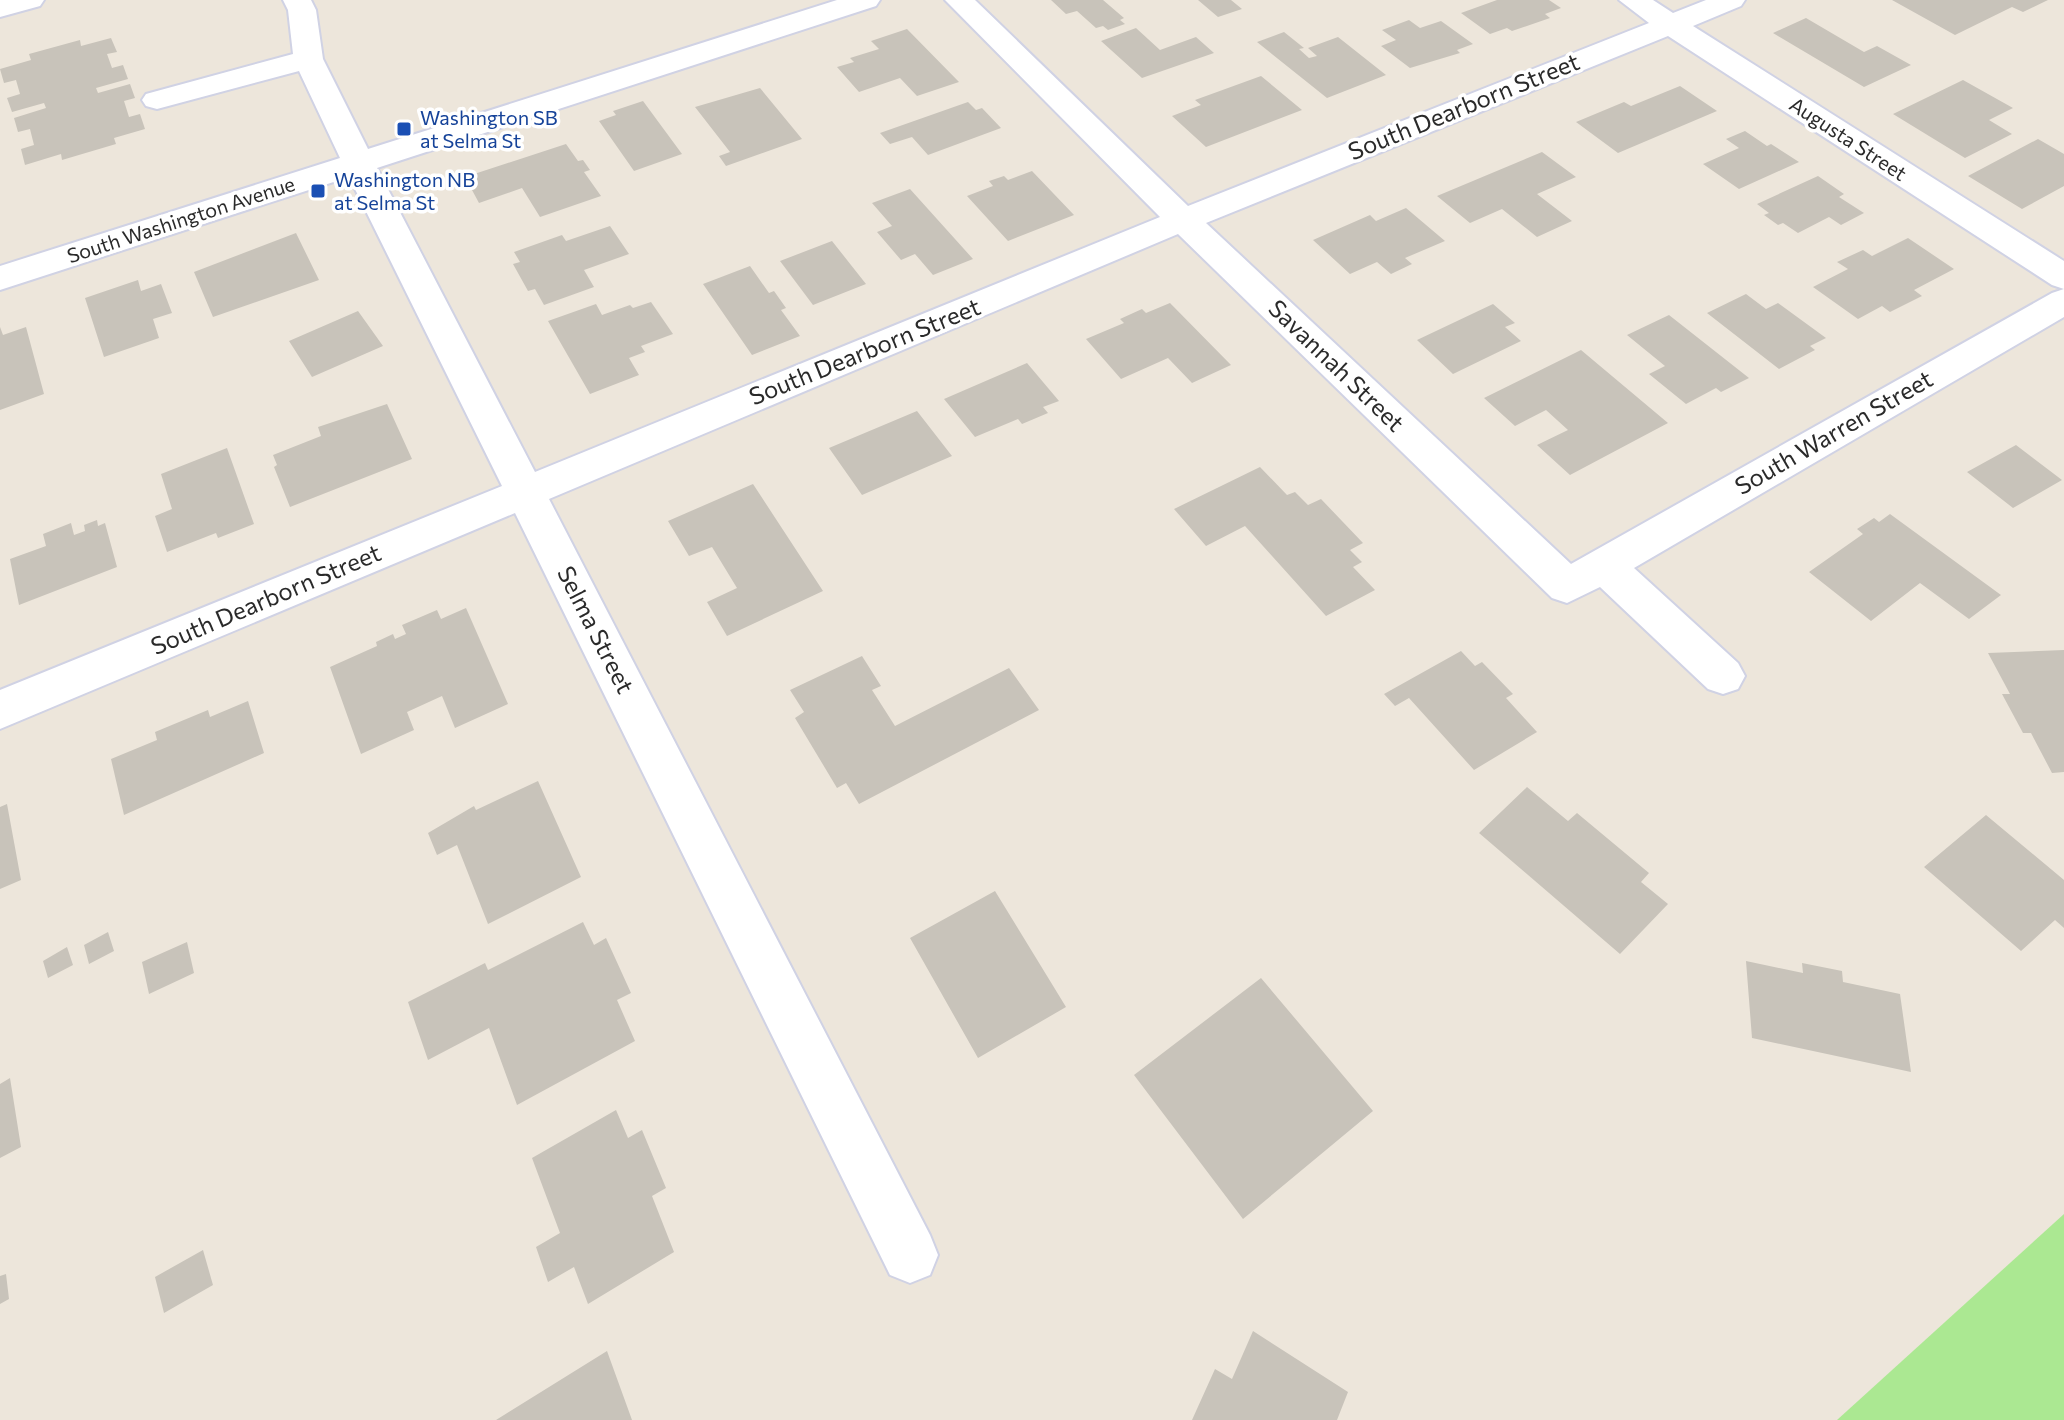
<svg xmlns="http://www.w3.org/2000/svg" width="2064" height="1420" font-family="Commissioner,sans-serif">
	<rect width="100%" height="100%" fill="#ede6db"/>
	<path fill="#abe892" d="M2064 1214V1420H1837Z"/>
	<path fill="#c8c3ba" d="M1051 0H1103L1124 18 1120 20 1125 24 1108 30 1103 26 1096 28 1077 11 1066 14Z
		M1198 0H1231L1242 9 1218 17Z
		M1497 0H1549L1561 8 1545 14 1550 18 1512 31 1507 28 1490 34 1461 13Z
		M1892 0H2048L2023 12 2012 7 1955 35Z
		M1806 18 1864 52 1877 46 1911 65 1864 87 1773 33Z
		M1409 20 1420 28 1441 21 1473 44 1457 50 1460 53 1410 68 1381 46 1396 40 1382 30Z
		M1136 28 1160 50 1196 37 1214 53 1142 78 1101 41Z
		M907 29 959 82 917 96 900 78 859 92 837 67 854 62 850 58 879 49 871 41Z
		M1284 32 1304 48 1299 49 1309 58 1317 56 1308 48 1338 37 1386 75 1327 98 1257 42Z
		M111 38 117 52 107 54 112 68 123 65 128 79 96 88 98 93 130 84 135 98 124 101 129 117 140 114 145 129 114 138 116 144 62 160 61 154 25 165 21 149 34 145 30 129 18 132 14 118 46 108 44 103 12 112 7 98 20 94 16 80 4 83 0 69 31 60 29 54 80 40 81 46Z
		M1261 76 1302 110 1206 147 1172 116 1201 105 1195 100Z
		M1963 80 2013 108 1989 120 2012 134 1965 158 1893 114Z
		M1680 86 1717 111 1618 153 1576 122 1624 102 1631 106Z
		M760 88 802 139 726 166 719 156 730 152 695 107Z
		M643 101 682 154 634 171 599 121 616 115 613 111Z
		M968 102 976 110 982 108 1001 128 928 155 912 137 890 144 880 133Z
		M1745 131 1767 146 1771 144 1799 162 1739 189 1703 164 1739 148 1726 139Z
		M2038 139 2064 154V186L2022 209 1968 176Z
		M566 144 578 161 583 160 590 170 584 172 601 196 540 217 522 188 479 203 465 177Z
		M1542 152 1576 177 1537 194 1572 221 1537 237 1502 209 1470 223 1437 196Z
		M1032 171 1074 215 1008 241 967 196 993 186 989 181 1004 176 1008 180Z
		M1818 176 1844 194 1839 197 1864 213 1841 225 1829 217 1798 233 1783 223 1778 225 1764 215 1769 213 1757 204Z
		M910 189 973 259 933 275 915 254 901 260 877 232 892 226 872 203Z
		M1406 208 1445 241 1405 258 1412 264 1391 274 1377 262 1350 274 1313 240 1370 215 1376 221Z
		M610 226 629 254 584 270 594 287 544 305 535 289 528 291 513 264 520 262 514 252 562 235 566 241Z
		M296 233 319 280 213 317 194 272Z
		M1908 238 1954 269 1914 290 1922 296 1890 312 1882 306 1858 319 1813 287 1848 269 1837 262 1863 250 1872 256Z
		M832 241 866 284 813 305 780 261Z
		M750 266 769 293 774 291 786 308 781 310 800 336 752 355 703 284Z
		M138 280 141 291 161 284 172 313 153 319 159 338 104 357 85 298Z
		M1746 294 1766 309 1778 303 1826 338 1810 346 1815 350 1779 369 1707 313Z
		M651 302 673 334 641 346 645 352 629 358 639 375 590 394 548 321 596 304 602 315 630 305 633 308Z
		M1170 303 1231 365 1192 383 1168 358 1121 379 1086 339 1124 323 1120 319 1142 309 1146 313Z
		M1493 304 1515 323 1505 327 1521 341 1453 374 1417 340Z
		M358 311 383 346 312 377 289 341Z
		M1669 315 1749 378 1721 392 1716 388 1686 404 1649 374 1665 366 1627 335Z
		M0 327 3 335 26 327 44 394 0 410Z
		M1581 350 1668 423 1570 475 1537 445 1568 430 1546 410 1515 426 1484 398Z
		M1027 363 1059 401 1043 407 1048 413 1022 424 1018 419 975 437 944 399Z
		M387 404 412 459 290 507 274 467 277 465 273 455 321 436 318 427Z
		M917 411 952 456 862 495 829 448Z
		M2016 445 2062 480 2013 508 1967 472Z
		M227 448 254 524 218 538 216 533 167 552 155 516 172 509 161 474Z
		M1260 467 1287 495 1295 492 1308 505 1321 499 1363 543 1350 550 1362 562 1353 567 1375 590 1326 616 1245 526 1206 546 1174 509Z
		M753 484 823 591 727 636 707 602 737 588 712 547 689 556 668 521Z
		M1890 514 2001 595 1969 619 1920 583 1871 621 1809 572 1863 534 1857 529 1874 518 1879 522Z
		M97 520 98 526 105 523 117 567 19 605 10 559 46 546 43 534 71 523 74 535 85 531 84 525Z
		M466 608 508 704 455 728 442 696 407 712 414 730 361 754 330 667 377 646 376 642 393 634 395 639 406 634 402 625 437 610 441 619Z
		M2064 650V772L2052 773 2031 733H2023L2002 694H2010L1988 653Z
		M1461 651 1475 666 1482 662 1513 694 1506 698 1537 732 1474 770 1409 698 1395 706 1384 694Z
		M862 656 881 686 872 690 895 726 1009 668 1039 710 859 804 846 783 837 788 795 718 804 712 790 690Z
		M248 701 264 753 124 815 111 759 157 740 155 732 208 710 210 717Z
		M538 781 581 877 488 924 457 845 437 855 428 833 474 806 476 810Z
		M1527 787 1568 821 1577 813 1649 873 1641 882 1668 904 1620 954 1479 833Z
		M7 804 21 880 0 889V807Z
		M1986 815 2064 880V928L2055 920 2021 951 1924 867Z
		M995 891 1066 1007 978 1058 910 938Z
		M583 922 594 945 606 938 631 993 617 1000 635 1041 517 1105 489 1028 428 1060 408 1002 485 963 488 970Z
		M108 932 114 951 89 964 84 945Z
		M187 942 194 973 149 994 142 962Z
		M67 947 73 965 48 978 43 961Z
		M1746 961 1803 973 1802 963 1842 971 1843 982 1900 994 1911 1072 1752 1038Z
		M1261 978 1373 1111 1243 1219 1134 1075Z
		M10 1078 21 1147 0 1158V1084Z
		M616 1110 628 1138 642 1130 666 1188 652 1196 674 1252 588 1304 574 1267 548 1282 536 1247 560 1233 532 1158Z
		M203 1250 213 1285 164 1313 155 1277Z
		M6 1274 9 1299 0 1304V1276Z
		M1253 1331 1348 1392 1337 1420H1192L1215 1369 1232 1379Z
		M607 1351 632 1420H496Z"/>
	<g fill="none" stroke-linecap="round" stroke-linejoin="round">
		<g stroke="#d0d2e4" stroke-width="4">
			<path id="minor" d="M0 0H44L40 6 0 17Z
				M283 0H311L316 10 323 59 368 149 837 0H880L876 6 377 168 535 472 1160 217 945 0H975L1188 206 1649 23 1619 0H1653L1673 13 1706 0H1745L1741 6 1693 26 2064 261V289L2052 285 1668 36 1206 223 1571 564 2052 293 2064 289V317L1634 568 1738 663 1745 676 1738 689 1723 694 1708 689 1600 587 1567 603 1552 598 1178 234 549 499 930 1235 938 1255 930 1275 910 1283 890 1275 515 513 0 729V690L502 486 349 177 0 290V266L340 158 299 71 157 109 146 106 142 100 146 94 293 54 288 10Z"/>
		</g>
		<use href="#minor" fill="#fff" fill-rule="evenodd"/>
	</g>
	<g fill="#1a4fb4" stroke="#fff" stroke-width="3">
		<rect x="396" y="121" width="16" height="16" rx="4"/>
		<rect x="310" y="183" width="16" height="16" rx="4"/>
	</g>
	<g text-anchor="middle" stroke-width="7" stroke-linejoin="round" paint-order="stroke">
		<g font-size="20" fill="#164399" stroke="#fff" text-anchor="start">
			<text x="420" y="125">Washington SB<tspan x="420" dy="23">at Selma St</tspan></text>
			<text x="334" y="187">Washington NB<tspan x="334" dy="23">at Selma St</tspan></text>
		</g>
		<g font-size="20" fill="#2a2a2a" stroke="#fff">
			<text transform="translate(1848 139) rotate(33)" y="7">Augusta Street</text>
			<text transform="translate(181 220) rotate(-18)" y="7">South Washington Avenue</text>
		</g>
		<g font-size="24" fill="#2a2a2a" stroke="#fff">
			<text transform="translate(1464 107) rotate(-22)" y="8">South Dearborn Street</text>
			<text transform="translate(865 352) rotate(-22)" y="8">South Dearborn Street</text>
			<text transform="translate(1336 366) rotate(44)" y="8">Savannah Street</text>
			<text transform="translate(1834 433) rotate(-30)" y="8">South Warren Street</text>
			<text transform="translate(266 600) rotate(-23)" y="8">South Dearborn Street</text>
			<text transform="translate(595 630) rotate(63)" y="8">Selma Street</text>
		</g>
	</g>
</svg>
